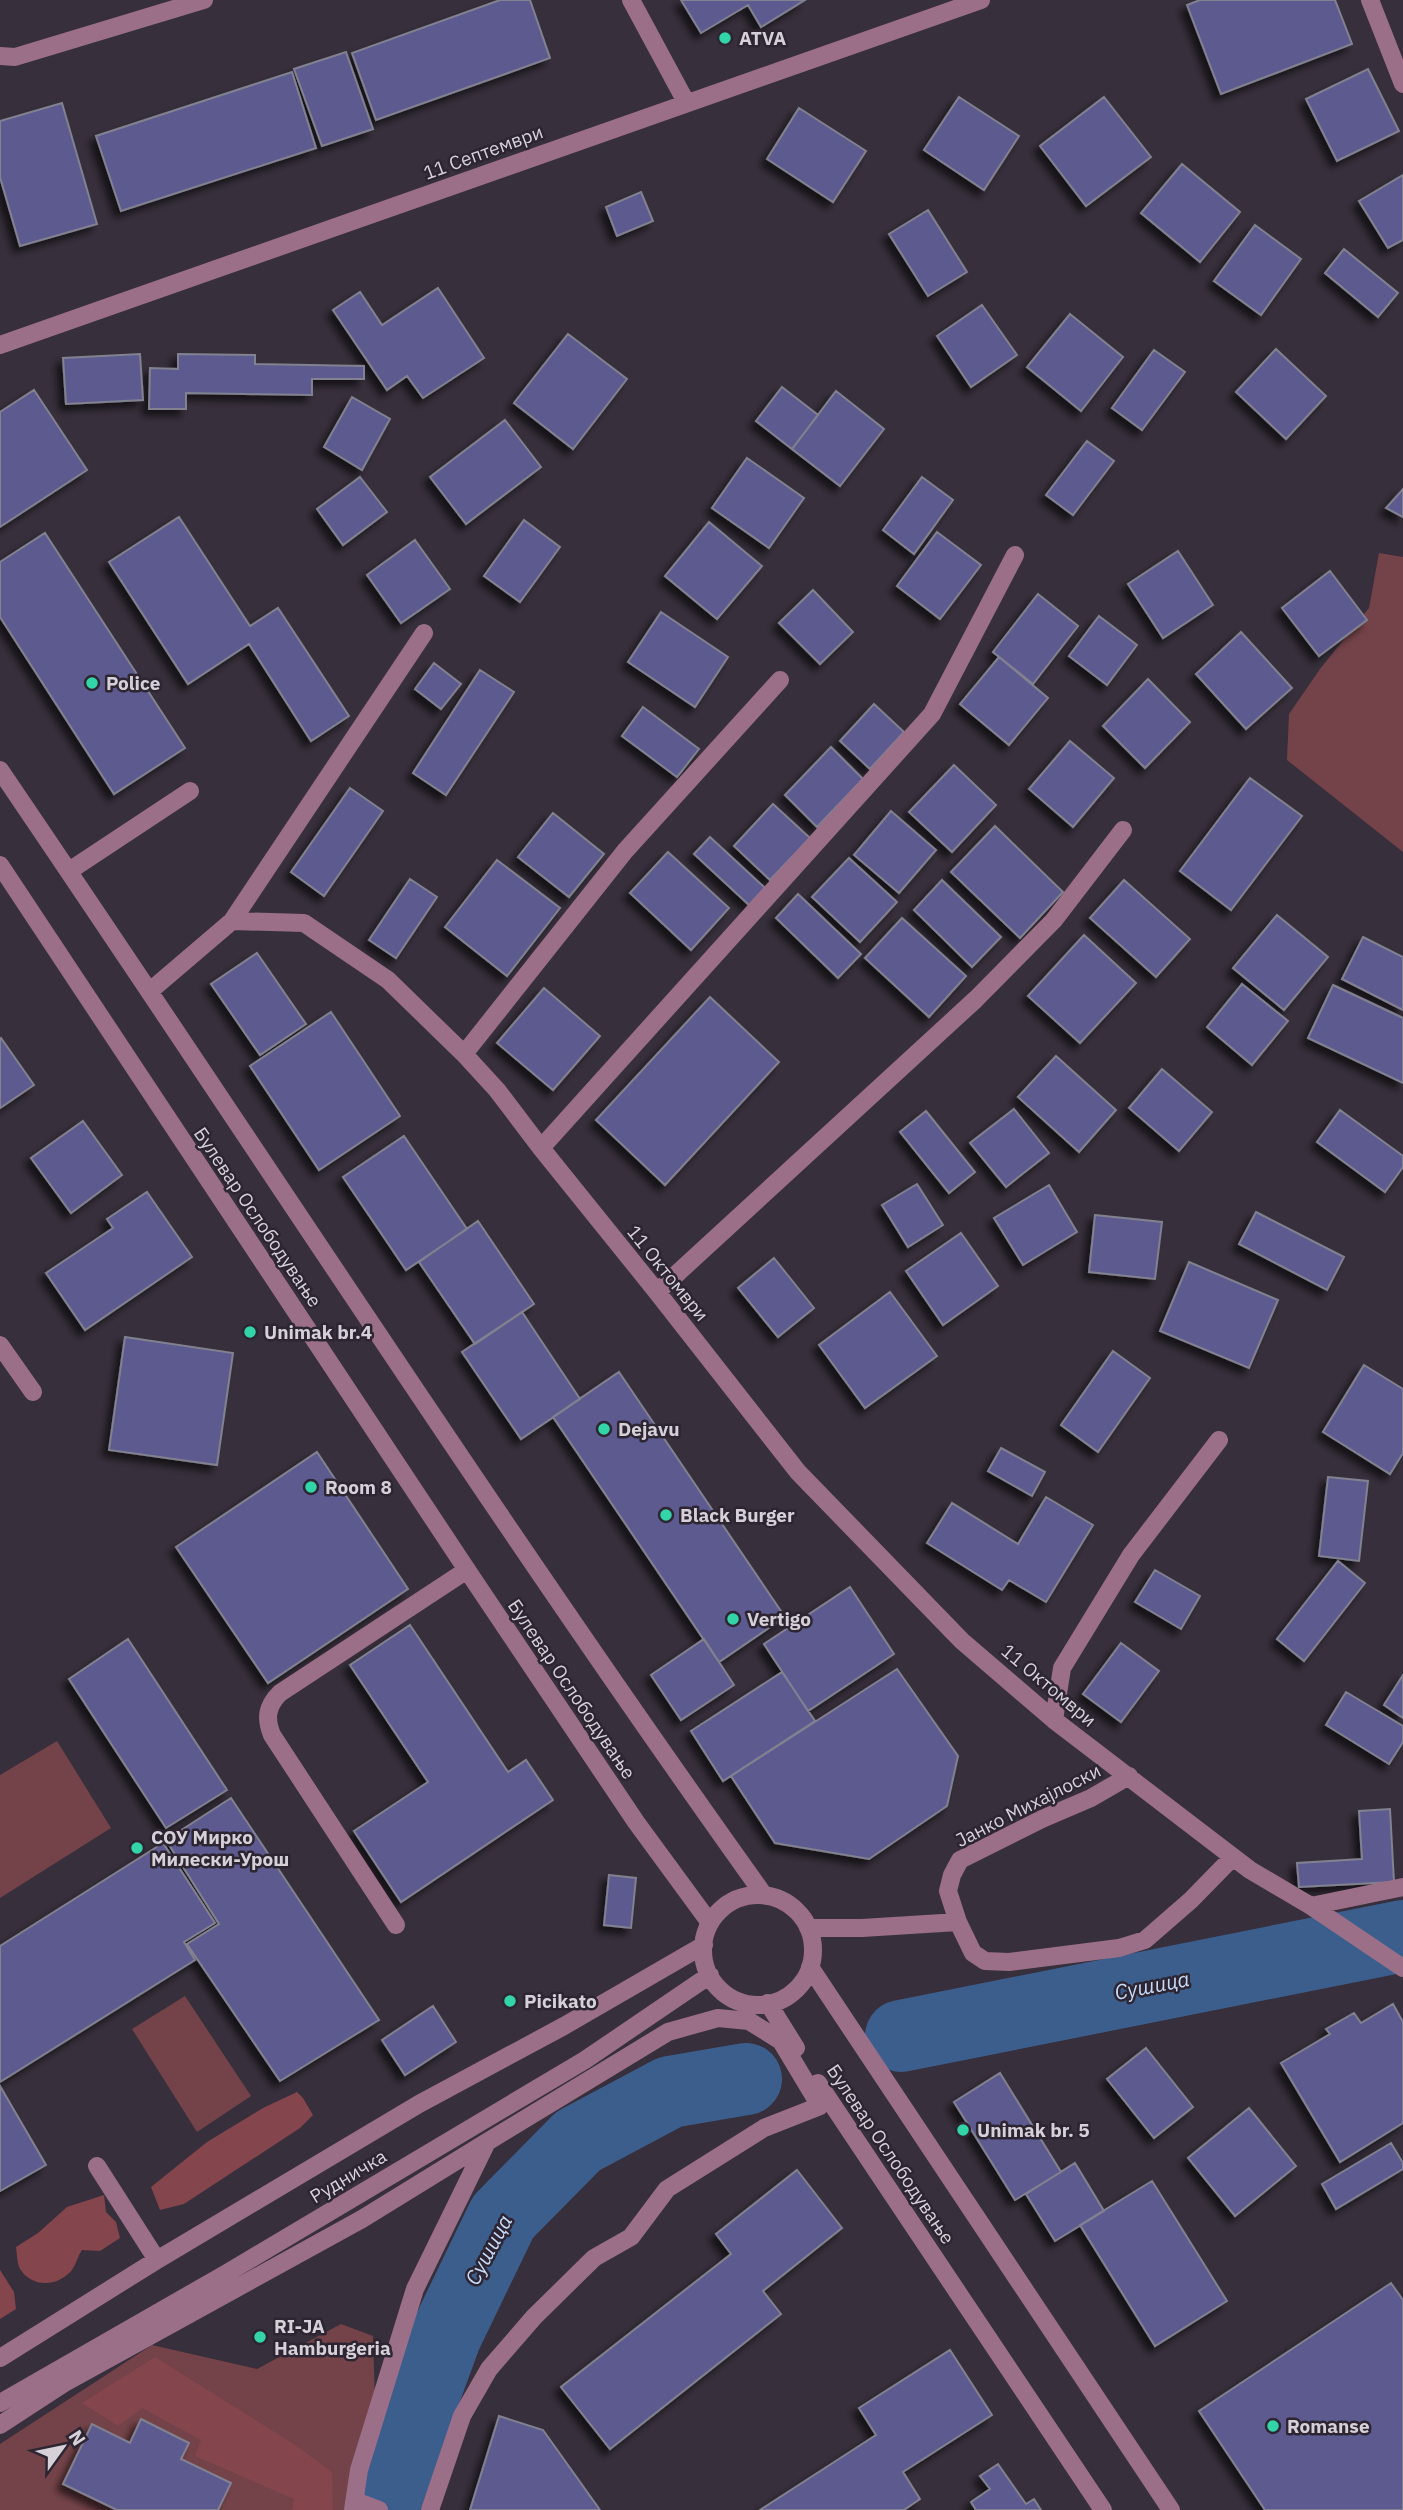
<svg xmlns="http://www.w3.org/2000/svg" width="1403" height="2510" font-family="'IBM Plex Sans',sans-serif">
	<defs>
		<filter id="shadow"><feDropShadow dx="-6" dy="6" stdDeviation="3.5" flood-color="#0009"/></filter>
	</defs>
	<rect width="100%" height="100%" fill="#372f3b"/>
	<path fill="#734349" d="M1379 553 1403 557V852L1287 760 1289 714 1320 669 1369 608Z
		M57 1741 111 1828 0 1898V1775Z
		M185 1996 251 2096 197 2132 132 2029Z
		M341 2324 373 2336 375 2403 345 2510H0V2444L152 2345 257 2369Z"/>
	<path fill="#84454d" d="M297 2092 303 2098 313 2115 300 2128 184 2204 160 2210 151 2187 207 2142 263 2108Z
		M104 2195 106 2212 116 2222 120 2238 100 2251 82 2250C78 2256 76 2264 72 2270 58 2287 32 2288 20 2269 17 2263 17 2253 16 2247L38 2233 67 2207Z
		M0 2270 14 2292 16 2309 0 2319Z
		M155 2357 294 2444 332 2472 333 2510H292L294 2499 195 2456 201 2440 142 2408 118 2426 82 2403Z"/>
	<g fill="none" stroke-linecap="round" stroke-linejoin="round">
		<path stroke="#3c5e8d" stroke-width="72" d="M901 2036 1403 1936
			M382 2510 446 2335 503 2217 578 2141 670 2092 746 2079"/>
	</g>
	<path fill="#5d5a90" stroke="#818190" stroke-width="2" filter="url(#shadow)" d="M500 0H530L550 58 376 120 352 53Z
		M681 0H805L761 27 748 5 701 33Z
		M1200 0H1335L1352 44 1221 94 1187 5Z
		M346 52 373 129 322 146 294 69Z
		M1368 69 1399 131 1337 161 1306 99Z
		M292 72 316 148 121 211 96 136Z
		M959 97 1019 136 984 190 924 150Z
		M1104 97 1151 157 1086 206 1040 146Z
		M62 103 97 224 20 246 0 177V121Z
		M799 108 866 151 833 202 767 159Z
		M1182 164 1240 212 1200 262 1141 213Z
		M1403 175V240L1388 248 1359 201Z
		M641 192 653 221 617 236 606 207Z
		M928 210 967 272 928 296 889 234Z
		M1255 225 1301 259 1261 315 1214 281Z
		M1344 249 1398 293 1378 317 1325 273Z
		M438 288 484 358 423 398 407 376 387 390 333 310 360 292 382 325Z
		M982 305 1017 355 971 387 937 336Z
		M1070 314 1123 357 1081 411 1027 367Z
		M568 334 627 379 573 449 514 403Z
		M1276 349 1326 396 1286 439 1236 392Z
		M1154 350 1185 372 1142 430 1112 408Z
		M140 354 143 400 66 404 63 358Z
		M178 354 255 355V364L364 366V379H312V395L186 393V409H149L150 368 178 369Z
		M782 387 818 415 792 449 756 421Z
		M34 390 87 470 0 527V412Z
		M836 391 884 429 840 486 792 449Z
		M352 397 390 419 362 470 324 447Z
		M505 420 541 467 466 524 430 477Z
		M1087 441 1114 461 1073 515 1046 495Z
		M747 458 804 498 769 548 712 508Z
		M360 477 387 512 343 545 317 509Z
		M922 477 953 500 914 554 883 530Z
		M1403 489V517L1386 508Z
		M179 517 250 626 278 608 349 716 311 741 249 644 188 684 109 562Z
		M524 520 560 547 520 602 484 576Z
		M709 522 762 566 717 619 665 576Z
		M937 532 981 565 940 619 897 586Z
		M45 533 185 748 114 794 0 617V562Z
		M415 540 450 589 401 623 367 575Z
		M1178 551 1213 605 1163 638 1128 584Z
		M1330 571 1367 620 1319 656 1282 608Z
		M813 590 853 632 820 664 779 623Z
		M1038 594 1078 626 1033 684 993 652Z
		M661 612 728 657 695 707 628 662Z
		M1099 616 1137 645 1107 685 1069 656Z
		M1241 632 1292 688 1246 729 1196 674Z
		M999 657 1048 698 1009 745 960 704Z
		M434 663 461 684 441 709 415 689Z
		M480 670 514 692 446 795 413 773Z
		M1148 679 1190 722 1145 768 1103 726Z
		M874 704 904 732 870 769 840 741Z
		M643 707 699 749 677 777 622 736Z
		M1070 741 1114 778 1073 827 1029 789Z
		M831 747 863 779 817 827 785 795Z
		M954 765 996 805 952 852 909 812Z
		M1250 778 1302 816 1231 910 1180 871Z
		M350 788 383 811 324 896 291 872Z
		M773 804 810 838 770 880 734 846Z
		M891 811 936 850 899 893 854 855Z
		M553 813 604 854 569 897 518 857Z
		M995 826 1063 892 1020 938 951 872Z
		M710 837 765 888 749 905 694 854Z
		M668 852 729 908 691 950 630 893Z
		M849 858 897 902 860 942 812 897Z
		M497 860 560 908 507 976 445 927Z
		M410 879 437 897 396 958 369 940Z
		M942 880 1001 937 972 967 914 910Z
		M1124 880 1190 939 1156 977 1090 918Z
		M798 894 861 954 838 978 776 918Z
		M1277 915 1328 957 1284 1010 1233 968Z
		M902 918 966 976 929 1017 865 958Z
		M1084 935 1136 983 1080 1043 1028 996Z
		M1363 937 1403 957V1010L1342 979Z
		M257 953 306 1024 260 1055 211 984Z
		M1242 984 1288 1021 1252 1065 1207 1027Z
		M1333 985 1403 1018V1083L1308 1038Z
		M544 988 600 1036 553 1090 497 1043Z
		M710 997 779 1062 665 1185 596 1120Z
		M331 1012 400 1116 319 1170 250 1066Z
		M1 1038 34 1085 0 1108V1039Z
		M1056 1056 1116 1110 1079 1152 1018 1097Z
		M1162 1069 1212 1112 1179 1151 1129 1108Z
		M1014 1109 1049 1153 1006 1187 970 1143Z
		M1340 1110 1403 1156V1167L1385 1192 1317 1142Z
		M926 1111 975 1172 949 1193 900 1132Z
		M83 1121 122 1175 71 1213 31 1158Z
		M404 1136 467 1229 406 1270 343 1177Z
		M917 1184 943 1225 908 1247 882 1205Z
		M1049 1185 1077 1232 1023 1265 994 1218Z
		M147 1192 192 1257 85 1330 46 1273 113 1228 107 1219Z
		M1256 1212 1344 1257 1327 1290 1239 1244Z
		M1095 1215 1162 1222 1155 1279 1089 1272Z
		M478 1221 534 1304 475 1344 419 1262Z
		M961 1233 998 1286 943 1325 906 1271Z
		M774 1258 814 1308 778 1337 738 1288Z
		M1189 1262 1278 1300 1249 1368 1160 1331Z
		M890 1292 937 1356 865 1408 819 1345Z
		M522 1312 580 1399 521 1439 462 1352Z
		M125 1337 233 1353 217 1465 109 1450Z
		M1113 1351 1150 1378 1098 1452 1061 1425Z
		M1364 1365 1403 1389V1453L1390 1474 1323 1432Z
		M619 1372 785 1617 719 1662 553 1417Z
		M1001 1448 1045 1472 1032 1496 988 1471Z
		M317 1452 408 1589 268 1683 176 1547Z
		M1328 1477 1368 1481 1359 1561 1319 1556Z
		M1046 1497 1093 1525 1046 1602 1009 1580 1002 1590 927 1543 952 1503 1018 1544Z
		M1338 1561 1365 1583 1304 1661 1277 1639Z
		M1155 1570 1200 1596 1181 1629 1135 1602Z
		M850 1587 894 1654 808 1711 764 1644Z
		M410 1625 508 1772 526 1760 553 1800 401 1902 354 1831 428 1782 350 1665Z
		M128 1639 227 1790 166 1828 69 1679Z
		M704 1639 734 1685 681 1720 651 1675Z
		M1121 1643 1159 1671 1121 1722 1083 1694Z
		M897 1669 958 1756 947 1806 869 1859 775 1843 731 1776Z
		M782 1672 815 1721 723 1781 691 1731Z
		M1403 1675V1718L1384 1705Z
		M1346 1692 1403 1726V1742L1389 1764 1326 1725Z
		M231 1798 379 2020 280 2081 187 1944 219 1924 166 1840Z
		M1390 1809 1394 1882 1299 1887 1297 1863 1362 1859 1359 1811Z
		M163 1843 215 1923 184 1942 195 1960 0 2082V1946Z
		M609 1875 636 1878 631 1928 604 1925Z
		M1393 2004 1403 2022V2123L1340 2162 1281 2063 1330 2034 1326 2029 1354 2013 1361 2023Z
		M433 2006 456 2042 405 2075 382 2040Z
		M1146 2048 1193 2107 1154 2138 1107 2079Z
		M1000 2073 1061 2172 1015 2200 954 2102Z
		M0 2086 46 2165 0 2191Z
		M1249 2108 1296 2166 1235 2216 1188 2158Z
		M1391 2143 1403 2163V2169L1336 2209 1322 2184Z
		M1075 2163 1104 2211 1055 2241 1026 2194Z
		M797 2170 842 2228 763 2291 781 2314 610 2449 561 2387 731 2254 716 2234Z
		M1152 2181 1227 2301 1155 2346 1080 2225Z
		M1391 2283 1403 2300V2510H1265L1199 2411Z
		M950 2350 992 2415 903 2472 920 2499 904 2510H760L876 2435 859 2408Z
		M499 2416 543 2430 600 2510H470Z
		M141 2419 189 2443 181 2459 231 2483 218 2510H117L63 2484 92 2424 130 2443Z
		M998 2464 1026 2504 1034 2499 1041 2510H976L971 2502 990 2489 980 2476Z"/>
	<g fill="none" stroke-linecap="round" stroke-linejoin="round">
		<path stroke="#9b6f88" stroke-width="18" d="M631 0 686 102
			M1370 0 1403 84
			M0 56 15 57 204 0
			M0 345 981 0
			M0 770C255 1145 500 1526 764 1895
			M0 865 467 1570 636 1822 710 1923
			M69 871 190 791
			M232 921 424 633
			M150 991 232 921 304 923 388 980 464 1054 497 1090 541 1148 657 1292 798 1472 962 1641 1054 1720 1250 1870 1311 1906 1403 1968
			M464 1054 625 851 780 680
			M541 1148 932 714 1015 555
			M657 1292 976 999 1054 920 1123 830
			M0 1345 33 1392
			M1054 1720 1062 1668 1131 1555 1219 1440
			M1129 1776 1091 1798 1042 1819 960 1860 952 1875 948 1891 958 1922 973 1953 985 1961 1009 1962 1119 1948 1145 1940 1191 1900 1233 1857
			M703 1950a55 55 0 1 1 110 0a55 55 0 1 1-110 0Z
			M1311 1906 1403 1887
			M396 1925 272 1735C265 1718 267 1706 280 1693L467 1570
			M808 1928H862L958 1922
			M810 1967 1171 2510
			M768 2003 796 2048
			M818 2083 1103 2510
			M97 2166 157 2260
			M0 2358 157 2260 419 2104 564 2026 704 1945
			M0 2403 227 2273 585 2060 710 1975
			M0 2425 66 2382 362 2219 487 2142
			M355 2501 379 2510
			M353 2510 359 2470 415 2289 487 2142 668 2032 718 2018 749 2021 781 2041 820 2106 764 2128 667 2189 631 2237 594 2258 534 2317 489 2369 462 2416 430 2510"/>
	</g>
	<g fill="#32d4a8" stroke="#2d2531" stroke-width="2.5">
		<circle cx="725" cy="38" r="7"/>
		<circle cx="92" cy="683" r="7"/>
		<circle cx="250" cy="1332" r="7"/>
		<circle cx="604" cy="1429" r="7"/>
		<circle cx="311" cy="1487" r="7"/>
		<circle cx="666" cy="1515" r="7"/>
		<circle cx="733" cy="1619" r="7"/>
		<circle cx="137" cy="1848" r="7"/>
		<circle cx="510" cy="2001" r="7"/>
		<circle cx="963" cy="2130" r="7"/>
		<circle cx="260" cy="2337" r="7"/>
		<circle cx="1273" cy="2426" r="7"/>
	</g>
	<g text-anchor="middle" stroke-width="5" stroke-linejoin="round" paint-order="stroke">
		<g font-size="19" font-weight="bold" fill="#d6d1d9" stroke="#2d2531" text-anchor="start">
			<text x="739" y="45">ATVA</text>
			<text x="106" y="690">Police</text>
			<text x="264" y="1339">Unimak br.4</text>
			<text x="618" y="1436">Dejavu</text>
			<text x="325" y="1494">Room 8</text>
			<text x="680" y="1522">Black Burger</text>
			<text x="747" y="1626">Vertigo</text>
			<text x="151" y="1844">СОУ Мирко<tspan x="151" dy="22">Милески-Урош</tspan></text>
			<text x="524" y="2008">Picikato</text>
			<text x="977" y="2137">Unimak br. 5</text>
			<text x="274" y="2333">RI-JA<tspan x="274" dy="22">Hamburgeria</tspan></text>
			<text x="1287" y="2433">Romanse</text>
		</g>
		<g font-size="19" fill="#d6d1d9" stroke="#2d2531">
			<text transform="translate(483 152) rotate(-20)" y="7">11 Септември</text>
			<text transform="translate(258 1217) rotate(56)" y="7">Булевар Ослободување</text>
			<text transform="translate(668 1273) rotate(51)" y="7">11 Октомври</text>
			<text transform="translate(1049 1685) rotate(40)" y="7">11 Октомври</text>
			<text transform="translate(572 1689) rotate(56)" y="7">Булевар Ослободување</text>
			<text transform="translate(1028 1805) rotate(-27)" y="7">Јанко Михајлоски</text>
			<text transform="translate(891 2154) rotate(56)" y="7">Булевар Ослободување</text>
			<text transform="translate(348 2176) rotate(-31)" y="7">Рудничка</text>
		</g>
		<g font-size="21" font-style="italic" fill="#c6dbf9" stroke="#2d2531">
			<text transform="translate(1152 1986) rotate(-11)" y="7">Сушица</text>
			<text transform="translate(489 2250) rotate(-62)" y="7">Сушица</text>
		</g>
	</g>
	<g transform="translate(63 2447) rotate(57)" stroke="#2d2531" stroke-width="5" paint-order="stroke">
	<path d="M0-5L12 26L0 18L-12 26Z" fill="#d6d1d9"/>
	<text y="-10" font-size="19" font-weight="bold" text-anchor="middle" fill="#d6d1d9">N</text>
	</g>
</svg>
